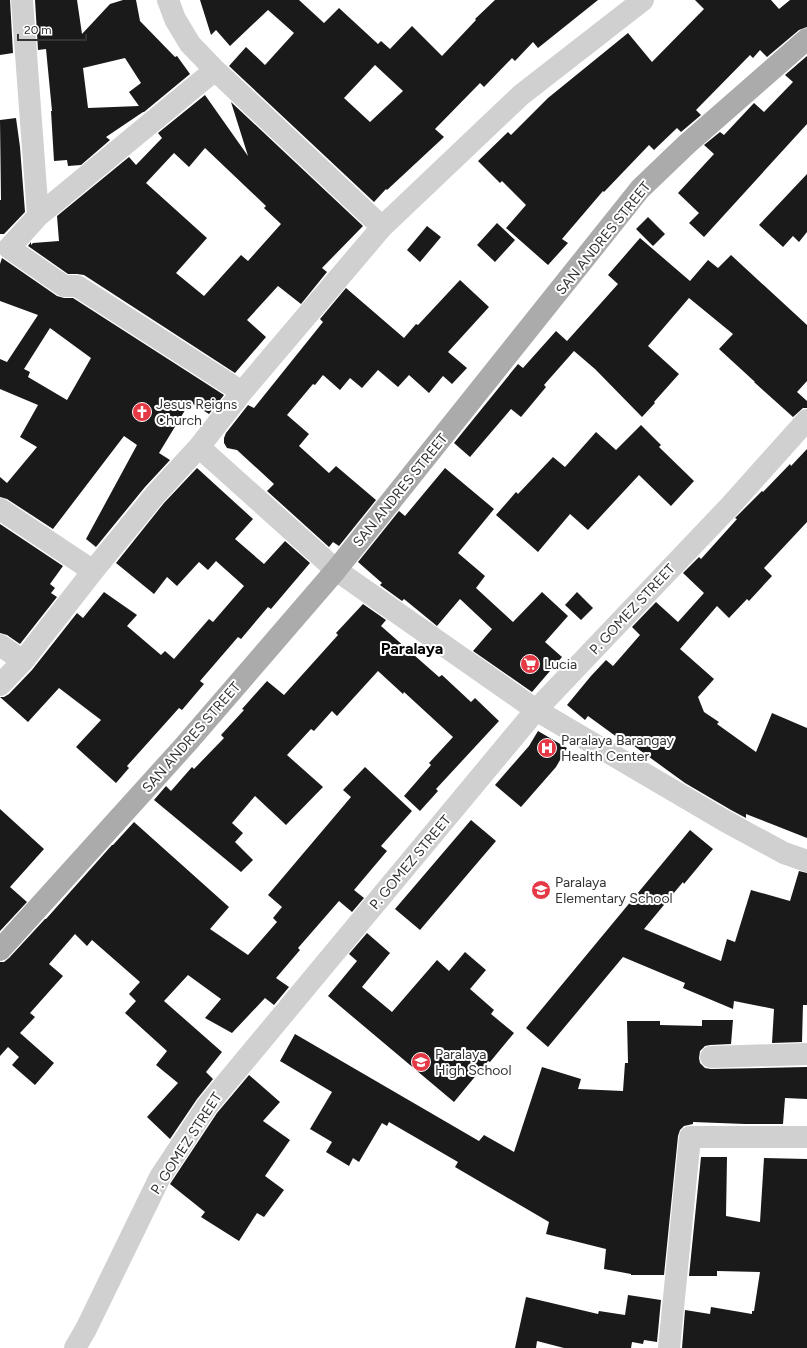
<svg xmlns="http://www.w3.org/2000/svg" width="807" height="1348" font-family="Figtree,sans-serif">
	<rect width="100%" height="100%" fill="#fff"/>
	<path fill="#1a1a1a" fill-rule="evenodd" d="M0 0H10L13 53 0 55Z
		M35 0H77L82 34 110 4 123 0H136L140 21 175 57 177 56 190 74 144 112H143L106 137 110 140 81 165 68 166 67 160 54 161 51 111H52L46 49 38 50ZM125 58 141 83 129 92 139 106 88 108 83 68Z
		M200 0H299L324 23 339 8 378 44 381 41 390 49 412 26 442 56 476 20 475 19 495 0H598L538 48 533 42 515 61 512 58 484 87 480 83 435 129 444 137 387 190 386 189 374 202 229 66 246 47 265 65 294 33 268 10 230 46 216 30 211 35ZM375 65 403 91 370 122 344 98Z
		M695 0H771L779 9 790 0H807V27L799 30 767 57 760 50 753 58 750 55 696 110 701 115 681 132 677 128 654 150 649 145 604 192 603 191 562 239 568 243 548 265 506 228 526 205 502 181 500 183 478 161 508 132 511 135 548 98 628 33 652 62 704 9Z
		M807 56V124L704 237 689 223 699 213 678 193 714 154 704 145 720 132 724 135 754 103 764 112 793 82 785 75Z
		M205 95 248 156 231 102 363 226 322 268 327 272 301 304 278 286 247 320 266 337 235 373 84 275 77 274H68L28 246 31 242V245L33 243 59 241 57 216 129 157 136 165 162 138 158 133ZM205 148 266 206 264 208 281 224 248 261 241 255 204 296 176 273 207 238 146 183 174 153 189 167Z
		M16 118 20 147 25 212 4 234H0V200H1L0 120Z
		M807 174V232L799 242 793 236 783 247 759 225Z
		M648 217 665 234 653 246 636 229Z
		M497 223 515 240 495 262 477 245Z
		M427 226 441 237 420 262 407 250Z
		M640 238 690 281 708 260 718 268 731 255 807 325V381L797 392 807 401V408H803L793 417 754 382H755L719 349 733 334 689 298 648 346 679 374 654 402 655 403 642 417 595 369 574 351 544 385 546 387 521 417 511 409 470 457 454 443 518 364 523 368 556 331 567 341 618 284 608 275Z
		M2 258 57 296 64 298H73L224 395 209 414 190 402 159 453 170 460 145 487 96 547 86 539 137 445 124 436 53 529 7 499 0 497V477L7 483 37 447 20 437 38 405 0 389V359L7 362 38 315 0 301V264ZM50 328 91 358 67 400 28 377 30 372 24 369Z
		M460 280 489 307 448 352 467 368 452 384 443 376 429 393 409 375 398 387 378 370 362 388 350 378 340 390 323 375 315 385 313 384 287 415 309 434 299 446 329 473 336 466 376 500 339 546 333 542 329 547 267 491 274 484 237 450 227 448 224 443V438L226 433 248 405 254 408 323 322 320 319 346 288 404 338 416 324 418 325Z
		M641 425 661 445 659 447 694 481 671 506 639 475 588 530 570 514 538 552 496 515 516 492 518 494 553 457 565 467 596 432 616 450Z
		M807 449V522L764 568 772 576 749 601 747 599 729 618 717 606 680 649 714 679 698 697 704 712 719 722 717 724 756 752 772 713 807 728V838L746 814V818L731 810 685 783 623 738 621 740 588 716 585 720 567 705 591 676 606 660 613 666 640 635 632 627 656 602 678 622 704 593 683 573 699 557 701 559 737 519 735 518 762 491 763 492 790 464 791 466Z
		M197 468 253 519 235 539 264 564 285 541 310 563 271 609 268 607 241 639 238 637 200 681 204 684 182 710 179 708 127 766 129 768 116 783 76 747 101 720 59 688 28 722 0 697H4L9 694 32 670 77 613 83 618 104 592 137 615 127 626 161 655 165 651 174 659 209 619 213 622 244 586 216 561 208 570 199 562 177 586 167 577 154 594 116 563 164 503Z
		M445 468 494 509 458 553 485 576 476 588 513 622 542 592 568 616 545 642 562 657 532 692 473 651 492 629 460 599 437 626 404 599 402 601 380 585 382 583 358 562 399 511 405 516Z
		M0 524 63 566 50 584 55 588 51 593 57 597 20 644 7 635 0 633Z
		M577 592 593 608 581 620 565 605Z
		M363 604 386 620 381 626 439 677 442 675 471 702 475 698 499 721 436 789 438 791 420 811 404 796 431 765 429 763 453 737 404 692 403 694 378 671 337 716 332 711 314 731 311 729 287 755 323 787 286 825 255 796 232 823 243 833 235 842 253 860 241 872 154 800 166 786 171 791 192 767 194 769 224 738 221 735 244 710 242 709 267 681 284 695 338 635 336 633Z
		M538 731 567 748 556 767 521 807 495 785 529 746Z
		M365 767 412 811 381 846 387 851 354 890 364 898 352 912 339 901 298 948 300 950 276 978 289 987 274 1005 265 998 232 1033 205 1018 221 999 188 975 164 1001 222 1052 206 1072 213 1079 197 1099 170 1139 147 1117 178 1083 156 1065 167 1051 125 1013 136 1001 129 994 140 982 92 940 87 946 75 934 49 964 63 976 30 1013 35 1017 20 1033 54 1063 35 1085 12 1065 19 1057 8 1047 0 1056V962H4L9 958 45 919H46L112 845H113L134 822 229 907 210 929 248 955 277 922 273 918 282 907 268 895 351 797 343 790Z
		M0 809 44 849 10 887 27 902 0 931Z
		M471 820 496 841 420 930 395 909Z
		M690 830 713 849 684 884 683 882 644 929 721 961 727 939 735 942 751 890 790 901 799 871 807 873V1005H803L802 1042 772 1043 774 1009 734 1001 733 1009 683 988 685 983 623 957 548 1047 526 1028Z
		M367 933 390 953 362 987 392 1012 437 960 449 971 465 952 486 970 470 989 494 1010 491 1014 514 1033 490 1062 488 1061 454 1102 328 996 357 961 349 954Z
		M702 1020H733L731 1044 710 1045 705 1046 700 1051 699 1058 700 1063 705 1068 711 1069 807 1067V1099L785 1098 783 1124H745L693 1122V1124L684 1126 680 1130 678 1136 664 1275H631V1274L604 1269 606 1249 546 1234 549 1222 455 1167 458 1162 389 1122 387 1126 382 1123 359 1162 353 1158 349 1166 326 1152 332 1142 310 1129 332 1092 280 1061 295 1034 479 1141 484 1135 514 1152 542 1067 581 1079 578 1089 623 1091 625 1063H628L627 1021H660V1025L702 1026Z
		M249 1075 280 1102 263 1121 290 1140 265 1176 284 1190 264 1217 257 1213 239 1241 201 1217 205 1212 170 1184 217 1113Z
		M701 1157H727L726 1216 760 1222 764 1158 807 1159V1348H682L685 1310 710 1314 711 1307 752 1314V1311H754L760 1272 717 1271V1276H689Z
		M628 1295 661 1300 657 1342 644 1340 643 1344 632 1342 631 1348H564L537 1341 536 1348H515L526 1297 598 1314 599 1311 625 1315Z"/>
	<g fill="none" stroke-linecap="round" stroke-linejoin="round">
		<path stroke="#d0d0d0" stroke-width="22" d="M22 0 38 216
			M168 0 175 19 190 44 215 70 382 227
			M215 70 38 216 9 248 64 286H77L242 392
			M199 447 336 570 536 710 725 821 784 853 807 861
			M0 509 93 571
			M0 645 23 661
			M0 685 23 661 93 571 155 495 199 447 242 392 382 227 521 95 643 0
			M711 1057 807 1054
			M75 1348 86 1329 160 1177 207 1106 536 710 730 506 807 420
			M669 1348 690 1137H807"/>
		<path stroke="#ababab" stroke-width="22" d="M0 950 186 744 336 570 640 189 687 144 807 39"/>
	</g>
	<defs>
		<g id="church-disc" transform="scale(1)"><circle r="9.5" fill="#e63946" stroke="#fff"/><path d="M-1.2-6h2.4v3.5h3.3v2.4h-3.3V6h-2.4V-.1h-3.3v-2.4h3.3Z" fill="#fff"/></g>
		<g id="supermarket-disc" transform="scale(1)"><circle r="9.5" fill="#e63946" stroke="#fff"/><path d="M-6-5.5h2.5l.6 2H6L4.5 2H-2.5L-4.4-4H-6ZM-1.5 3.2a1.3 1.3 0 1 0 .1 0ZM3 3.2a1.3 1.3 0 1 0 .1 0Z" fill="#fff"/></g>
		<g id="hospital-disc" transform="scale(1)"><circle r="9.5" fill="#e63946" stroke="#fff"/><path d="M-5-5h3v3.5h4V-5h3V5h-3V1.5h-4V5h-3Z" fill="#fff"/></g>
		<g id="school-disc" transform="scale(1)"><circle r="9.5" fill="#e63946" stroke="#fff"/><path d="M0-5L7-2L0 1L-7-2ZM-4 1L0 2.5L4 1V4Q0 6-4 4Z" fill="#fff"/></g>
	</defs>
	<g fill-rule="evenodd">
		<use href="#church-disc" x="142" y="412"/>
		<use href="#supermarket-disc" x="530" y="664"/>
		<use href="#hospital-disc" x="547" y="748"/>
		<use href="#school-disc" x="541" y="890"/>
		<use href="#school-disc" x="421" y="1062"/>
	</g>
	<g text-anchor="middle" stroke-width="4" stroke-linejoin="round" paint-order="stroke">
		<g font-size="14" fill="#333" stroke="#fff">
			<text transform="translate(603 238) rotate(-51)" y="5">SAN ANDRES STREET</text>
			<text transform="translate(400 490) rotate(-51)" y="5">SAN ANDRES STREET</text>
			<text transform="translate(632 609) rotate(-47)" y="5">P. GOMEZ STREET</text>
			<text transform="translate(191 737) rotate(-49)" y="5">SAN ANDRES STREET</text>
			<text transform="translate(410 862) rotate(-50)" y="5">P. GOMEZ STREET</text>
			<text transform="translate(186 1143) rotate(-57)" y="5">P. GOMEZ STREET</text>
		</g>
		<g font-size="14" fill="#333" stroke="#fff" text-anchor="start">
			<text x="156" y="409">Jesus Reigns<tspan x="156" dy="16">Church</tspan></text>
			<text x="544" y="669">Lucia</text>
			<text x="561" y="745">Paralaya Barangay<tspan x="561" dy="16">Health Center</tspan></text>
			<text x="555" y="887">Paralaya<tspan x="555" dy="16">Elementary School</tspan></text>
			<text x="435" y="1059">Paralaya<tspan x="435" dy="16">High School</tspan></text>
		</g>
		<g font-size="16" font-weight="bold" fill="#000" stroke="#fff">
			<text x="412" y="654">Paralaya</text>
		</g>
	</g>
	<path d="M18 34v6h68v-6" fill="none" stroke="#333333" stroke-width="2"/>
	<text x="24" y="34" font-size="12" fill="#333333" stroke="#ffffff" stroke-width="3" paint-order="stroke">20 m</text>
</svg>
